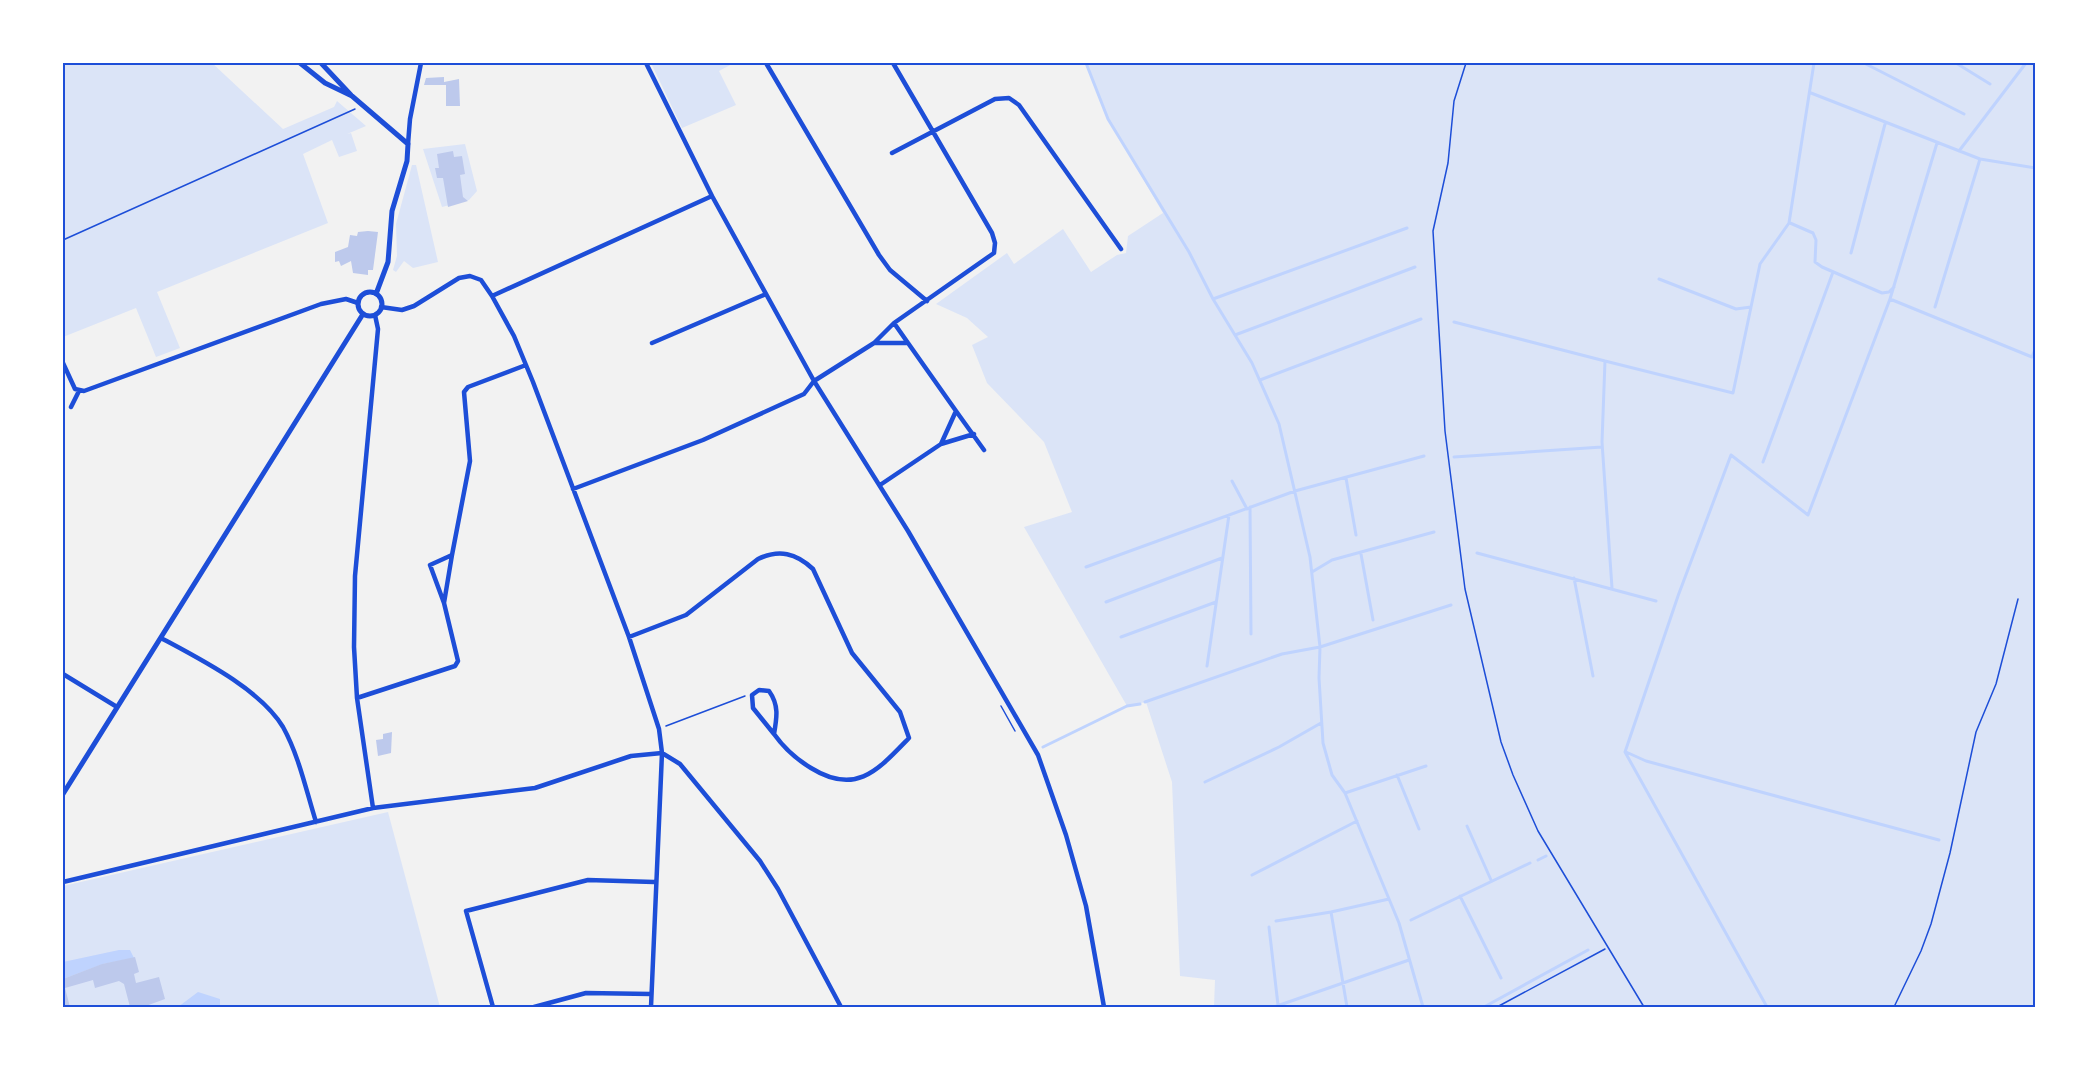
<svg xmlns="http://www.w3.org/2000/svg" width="2099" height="1070" font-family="'Alegreya Sans',sans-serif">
	<rect width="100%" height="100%" fill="#f2f2f2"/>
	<path fill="#dbe4f7" d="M63 63H212L283 129 334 107 337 101 366 126 347 134 351 133 357 151 339 157 332 140 303 154 328 223 157 292 180 348 156 357 136 308 63 337Z
		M651 63H734L719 71 736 105 682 128Z
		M1086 63H2036V1007H1214L1215 980 1180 976 1172 782 1146 702 1127 706 1024 527 1072 512 1044 442 987 383 972 345 988 337 967 318 936 304 1007 253 1014 264 1063 229 1091 272 1117 255 1126 253 1128 236 1163 213 1108 119Z
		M465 144 477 191 469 200 442 207 423 149Z
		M412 165H416L438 262 413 268 404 261 396 272 393 270 397 256 396 224Z
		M388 812 440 1007H63V886Z"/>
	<path fill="#bfd3fe" d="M119 950H130L134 958 103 964 63 979V962Z
		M198 992 220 999V1007H178Z"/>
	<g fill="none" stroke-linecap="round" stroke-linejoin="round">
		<path stroke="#bfd3fe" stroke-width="3" d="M1086 63 1108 119 1189 252 1213 299 1252 363 1279 424 1310 557 1320 647 1319 678 1323 743 1332 775 1345 793 1399 923 1423 1007
			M1864 63 1964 114
			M1956 63 1990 84
			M1811 93 1980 159 2036 168
			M1959 151 2026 63
			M1790 223 1813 233 1816 240 1815 262 1822 267 1882 293 1889 292 1894 287
			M1851 253 1885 124
			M1659 279 1736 309 1751 307
			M1213 299 1407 228
			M1890 299 1937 143
			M1935 307 1980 159
			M1454 322 1605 361
			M1235 335 1415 267
			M1260 380 1421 319
			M1454 457 1602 447
			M1763 462 1833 272
			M1346 478 1356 535
			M1232 481 1247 509
			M1250 507 1251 634
			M1477 553 1656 601
			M1361 554 1373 620
			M1086 567 1295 491 1424 456
			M1312 572 1332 560 1434 532
			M1574 578 1593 676
			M1612 588 1602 442 1605 361 1733 393 1760 264 1789 223 1814 63
			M1106 602 1222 558
			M1121 637 1216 602
			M1207 666 1229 515
			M1145 702 1282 654 1320 647 1451 605
			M1043 747 1127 706 1140 704
			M1626 752 1646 761 1939 840
			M1397 775 1419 829
			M1205 782 1279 747 1321 723
			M1345 793 1426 766
			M1467 826 1491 880
			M1538 860 1546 856
			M1252 875 1357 821
			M1460 896 1501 978
			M1411 920 1530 863
			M1276 921 1331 912
			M1269 927 1278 1005
			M1274 1007 1409 960
			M1347 1007 1331 912 1389 899
			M1484 1007 1588 950
			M1767 1007 1625 752 1678 596 1731 455 1808 515 1890 299 2032 357 2036 347"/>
	</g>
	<path fill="#bdc9ec" d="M444 77V82L459 79 460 106H446V85H424L426 78Z
		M453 151 454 157 462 156 465 174 460 175 463 197 468 201 448 207 443 178H437L435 168H439L437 154Z
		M368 231 378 232 373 270H368V275L353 273 351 261 341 266 339 261 335 262V252L348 247 350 235 357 236 358 232Z
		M392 732 391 753 378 756 376 740 383 739V734Z
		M135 957 139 972 134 974 136 983 159 977 165 999 143 1007H130L124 984 119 981 95 988 93 980 65 988 70 1007H63V979L102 964Z"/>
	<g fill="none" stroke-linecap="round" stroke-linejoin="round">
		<path stroke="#1d4ed8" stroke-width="1.5" d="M1466 63 1454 101 1448 163 1433 231 1445 431 1465 589 1501 742 1513 775 1538 831 1644 1007
			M63 240 355 109
			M1001 706 1015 731
			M666 726 745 696
			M1497 1007 1605 949
			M1894 1007 1921 951 1931 924 1950 853 1976 732 1996 684 2018 599"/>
		<path stroke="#1d4ed8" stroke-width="4.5" d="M646 63 712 196 814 381 908 531 1038 755 1066 835 1086 906 1104 1007
			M766 63 879 255 890 270 927 301
			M408 144 410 119 421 63
			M892 153 995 99 1009 98 1019 105 1121 249
			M492 296 712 196
			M381 307 402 310 414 306 459 278 470 276 481 280 492 296 514 336 533 382 629 637 659 729 662 753 651 1007
			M894 323 908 343
			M652 343 766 294
			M874 343H908L956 411 941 444 880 485
			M63 363 75 389 84 391 321 304 346 299 358 303
			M71 407 79 391
			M956 411 984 450
			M941 444 974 434
			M573 489 703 440 804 394 814 381 874 343 894 323 994 253 995 243 992 233 893 63
			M444 603 452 555
			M629 637 686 615 758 559C779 549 796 553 813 569L852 653 900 712 909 738C878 770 856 796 811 768 796 759 784 748 774 734 777 717 779 705 769 691L759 690 752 695 753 708 774 734
			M161 638C200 659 260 689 283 727 299 756 306 790 316 822
			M63 674 117 707
			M357 698 455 666 458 661 444 603 430 565 452 555 470 461 464 392 468 387 526 365
			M373 808 357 698 354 647 355 576 378 329 375 315
			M63 882 373 808 535 788 631 756 662 753 680 764 760 861 778 889 841 1007
			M493 1007 466 911 588 880 654 882
			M534 1007 586 993 651 994"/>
		<path stroke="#1d4ed8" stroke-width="5" d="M300 63 325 83 352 96 408 144 407 161 392 211 388 262 376 294
			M321 63 351 95
			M358 304a12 12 0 1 1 24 0a12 12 0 1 1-24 0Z
			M63 794 363 314"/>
	</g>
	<rect width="2099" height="1070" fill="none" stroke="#ffffff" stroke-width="129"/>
	<rect x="64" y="64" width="1970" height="942" fill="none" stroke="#1d4ed8" stroke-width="2"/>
</svg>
